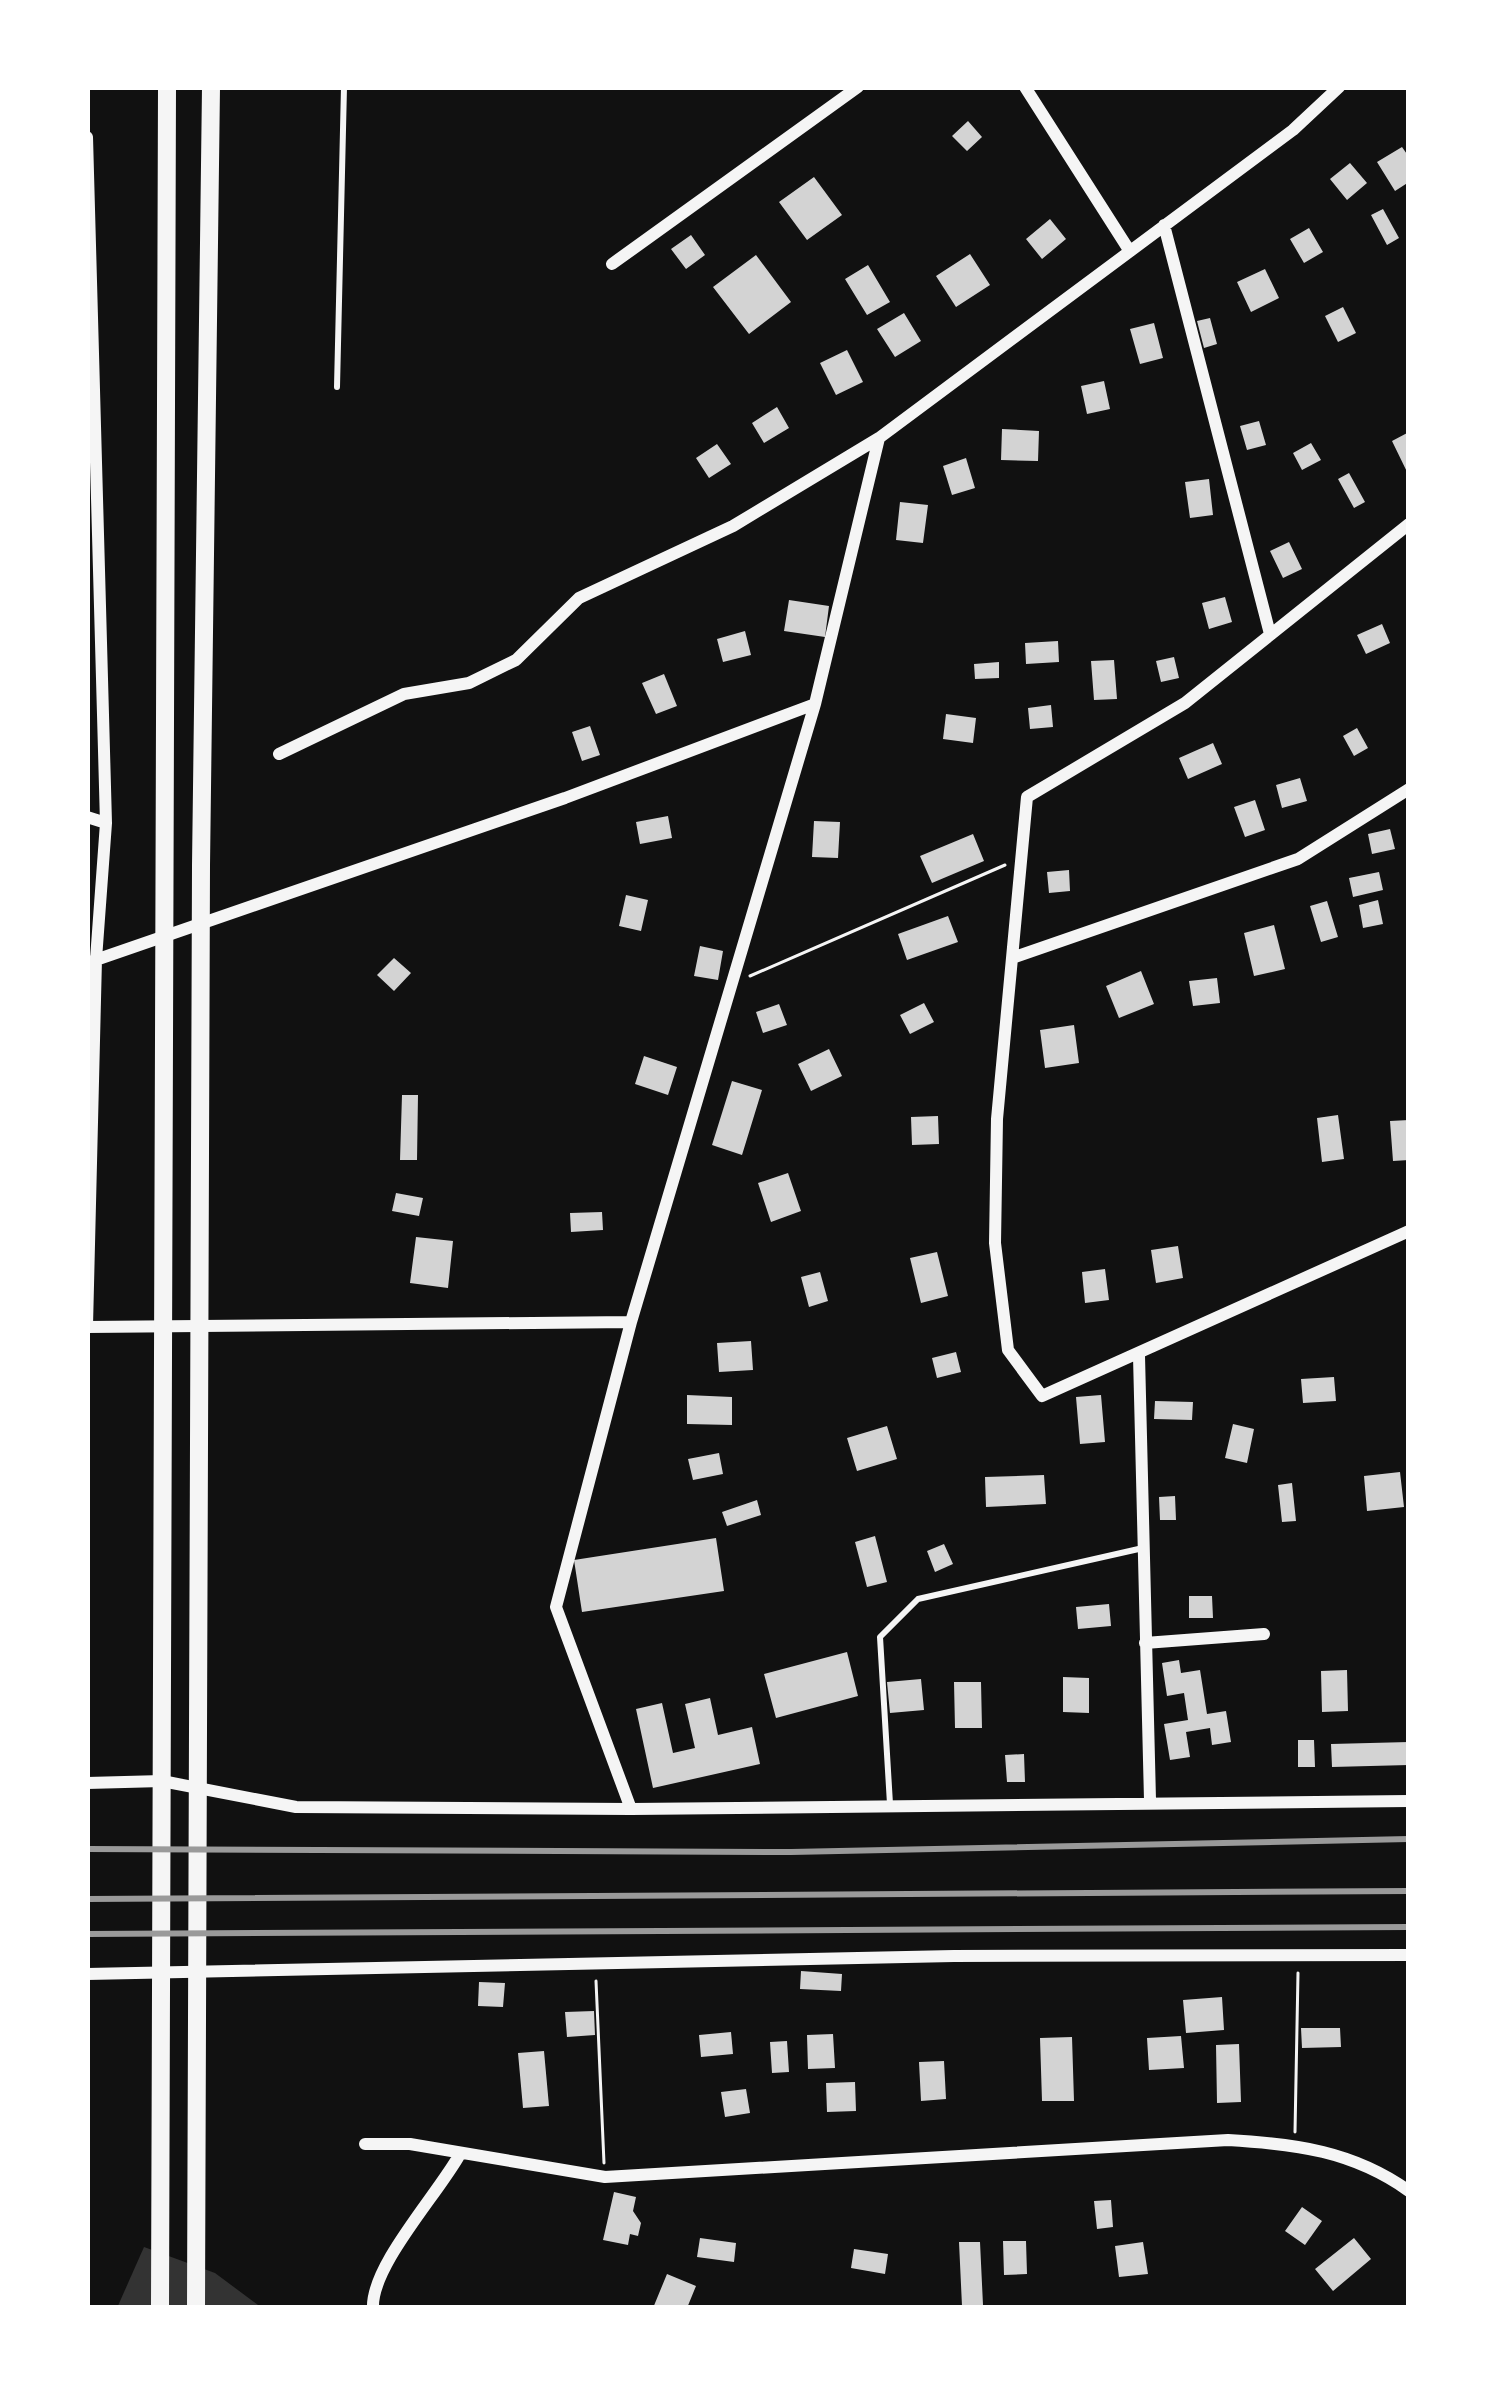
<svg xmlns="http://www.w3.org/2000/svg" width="1496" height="2395" font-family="Georgia,serif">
	<rect width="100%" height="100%" fill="#111"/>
	<path fill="#333" d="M144 2247 215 2273 262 2308H117Z"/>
	<path fill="#d3d3d3" d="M968 121 982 137 967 151 952 136Z
		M1402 147 1409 157V182L1395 191 1377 162Z
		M1350 163 1367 183 1347 200 1330 179Z
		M814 177 842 215 807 240 779 202Z
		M1383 209 1399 238 1387 245 1371 215Z
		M1050 219 1066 239 1042 259 1026 239Z
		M1309 228 1323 252 1304 263 1290 239Z
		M691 235 705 255 686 269 671 249Z
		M970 254 990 285 956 307 936 276Z
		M756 255 791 302 749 334 713 287Z
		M868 265 890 302 867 315 845 279Z
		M1265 269 1279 298 1251 312 1237 282Z
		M1343 307 1356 333 1338 342 1325 316Z
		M904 313 921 341 895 357 877 329Z
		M1210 318 1217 344 1204 348 1197 321Z
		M1154 323 1163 358 1140 364 1130 329Z
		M847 350 863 382 836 395 820 363Z
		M1104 381 1110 409 1087 414 1081 386Z
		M777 407 789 428 764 443 752 423Z
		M1259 421 1266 445 1247 450 1240 426Z
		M1002 429 1039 431 1038 461 1001 460Z
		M1409 432V476L1392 441Z
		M1311 443 1321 460 1302 470 1293 453Z
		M717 444 731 464 709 478 696 458Z
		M966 458 975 488 952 495 943 466Z
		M1349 473 1365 502 1354 508 1338 479Z
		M1209 479 1213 515 1190 518 1185 482Z
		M900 502 928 505 923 543 896 540Z
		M1289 542 1302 569 1283 578 1270 551Z
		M1225 597 1232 622 1209 629 1202 603Z
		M789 600 829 606 825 637 784 631Z
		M1382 624 1390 643 1366 654 1357 635Z
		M745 631 751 655 723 662 717 639Z
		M1058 641 1059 662 1026 664 1025 643Z
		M1174 657 1179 678 1161 682 1156 661Z
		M1114 660 1117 699 1094 700 1091 661Z
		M999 662V678L975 679 974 664Z
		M664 674 677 706 656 714 642 683Z
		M1051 705 1053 727 1030 729 1028 708Z
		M946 714 976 718 973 743 943 739Z
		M590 726 600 755 582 761 572 732Z
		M1357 728 1368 748 1354 756 1343 736Z
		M1213 743 1222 764 1188 779 1179 758Z
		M1300 778 1307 801 1282 808 1276 785Z
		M1255 800 1265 830 1245 837 1234 807Z
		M668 816 672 838 640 844 636 822Z
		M814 821 840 822 838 858 812 857Z
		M1390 829 1395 849 1372 854 1368 834Z
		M973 834 984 861 932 883 920 856Z
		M1069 870 1070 891 1049 893 1047 872Z
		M1379 872 1383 890 1353 897 1349 878Z
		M626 895 648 900 641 931 619 926Z
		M1378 900 1383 924 1363 928 1359 905Z
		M1327 901 1338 937 1321 942 1310 906Z
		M948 916 958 942 907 960 898 934Z
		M1274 925 1285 969 1254 976 1244 933Z
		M700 946 723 951 718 980 694 976Z
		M394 958 411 973 394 991 377 975Z
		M1141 971 1154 1004 1119 1018 1106 986Z
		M1217 978 1220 1003 1193 1006 1189 981Z
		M924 1003 934 1022 910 1034 900 1015Z
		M779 1004 787 1025 763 1033 756 1012Z
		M1074 1025 1079 1063 1045 1068 1040 1030Z
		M829 1049 842 1076 811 1091 798 1064Z
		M644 1056 677 1067 668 1095 635 1084Z
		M732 1081 762 1090 742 1155 712 1145Z
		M402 1095H418L417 1160H400Z
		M1338 1115 1344 1159 1322 1162 1317 1118Z
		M938 1116 939 1144 912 1145 911 1117Z
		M1409 1120V1160L1393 1161 1390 1121Z
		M788 1173 801 1211 771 1222 758 1183Z
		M396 1193 423 1198 419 1216 392 1211Z
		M602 1212 603 1230 571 1232 570 1213Z
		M416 1237 453 1241 448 1288 410 1283Z
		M1178 1246 1183 1278 1156 1283 1151 1250Z
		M937 1252 948 1296 921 1303 910 1258Z
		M1105 1269 1109 1300 1085 1303 1082 1272Z
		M820 1272 828 1301 809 1307 801 1277Z
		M751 1341 753 1370 719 1372 717 1343Z
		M956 1352 961 1372 937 1378 932 1358Z
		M1334 1377 1336 1401 1303 1403 1301 1379Z
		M687 1395 732 1397V1425L687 1424Z
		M1101 1395 1105 1442 1080 1444 1076 1397Z
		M1155 1401 1193 1402 1192 1420 1154 1419Z
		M1233 1424 1254 1429 1247 1463 1225 1458Z
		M887 1426 897 1459 857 1471 847 1438Z
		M719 1453 723 1474 693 1480 688 1459Z
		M1400 1472 1404 1507 1367 1511 1364 1476Z
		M1044 1475 1046 1504 986 1507 985 1477Z
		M1292 1483 1296 1521 1282 1522 1278 1485Z
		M1175 1496 1176 1520H1160L1159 1497Z
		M757 1500 761 1515 727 1526 722 1512Z
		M875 1536 887 1582 867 1587 855 1542Z
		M716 1538 724 1591 582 1612 574 1560Z
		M944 1544 953 1564 935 1572 927 1551Z
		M1189 1596H1212L1213 1618H1189Z
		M1109 1604 1111 1626 1078 1629 1076 1607Z
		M847 1652 858 1696 776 1718 764 1674Z
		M1179 1660 1181 1673 1200 1670 1207 1714 1226 1711 1231 1742 1212 1745 1210 1728 1186 1732 1190 1757 1170 1760 1164 1724 1188 1720 1184 1693 1167 1696 1162 1663Z
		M1347 1670 1348 1711 1322 1712 1321 1671Z
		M1063 1677 1089 1678V1713L1063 1712Z
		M921 1679 924 1710 890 1713 887 1682Z
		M954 1682H981L982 1728H955Z
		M710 1698 718 1735 752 1727 760 1764 653 1788 636 1709 662 1703 673 1753 695 1748 685 1704Z
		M1298 1740H1314L1315 1767H1298Z
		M1409 1742V1765L1332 1767 1331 1744Z
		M1024 1754 1025 1782H1007L1005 1755Z
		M801 1971 842 1974 841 1991 800 1989Z
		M479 1982 505 1983 503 2007 478 2006Z
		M1222 1997 1224 2030 1186 2033 1183 2000Z
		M594 2011 595 2035 567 2037 565 2012Z
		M1301 2028H1340L1341 2047 1302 2048Z
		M731 2032 733 2054 701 2057 699 2035Z
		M833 2034 835 2068 808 2069 807 2035Z
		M1181 2036 1184 2068 1149 2070 1147 2038Z
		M1072 2037 1074 2101H1042L1040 2038Z
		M787 2041 789 2072 772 2073 770 2042Z
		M1239 2044 1241 2102 1217 2103 1216 2045Z
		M544 2051 549 2106 523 2108 518 2053Z
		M944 2061 946 2099 921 2101 919 2062Z
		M855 2082 856 2111 827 2112 826 2083Z
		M746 2089 750 2113 725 2117 721 2092Z
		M614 2192 636 2197 633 2211 641 2223 638 2236 630 2234 628 2245 603 2240Z
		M1111 2200 1113 2227 1097 2229 1094 2201Z
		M1302 2207 1322 2221 1305 2245 1285 2231Z
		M700 2238 736 2243 734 2262 697 2257Z
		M1354 2238 1371 2259 1333 2291 1315 2269Z
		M1003 2241H1026L1027 2274 1004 2275Z
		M959 2242H980L983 2305 962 2306Z
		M1143 2242 1148 2274 1119 2277 1115 2246Z
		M854 2249 888 2254 885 2274 851 2268Z
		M667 2274 696 2286 687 2308H653Z"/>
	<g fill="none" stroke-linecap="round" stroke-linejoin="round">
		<path stroke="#f5f5f5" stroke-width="3" d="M750 976 1005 865
			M596 1981 604 2163
			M1295 2132 1298 1973"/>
		<path stroke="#f5f5f5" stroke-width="6" d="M337 387 344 87
			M890 1804 880 1637 918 1599 1143 1548"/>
		<path stroke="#f5f5f5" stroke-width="12" d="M1025 87 1129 250
			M87 137 106 823 96 959 87 1326
			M1164 225 1270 634
			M612 264 858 87
			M1409 524 1185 703 1027 797 997 1119 995 1243 1008 1350 1042 1396 1409 1231
			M279 754 404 694 469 683 516 660 579 598 733 526 879 438
			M87 817 106 823
			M1012 958 1298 859 1409 789
			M87 963 565 798 815 704 879 438 1293 130 1339 87
			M87 1327 631 1322
			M1139 1356 1150 1800
			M1145 1643 1264 1634
			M87 1783 162 1781 296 1807 631 1809 1409 1801
			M631 1809 556 1607 631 1322 815 704
			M87 1974 954 1956 1409 1955
			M365 2144H410L605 2177 1228 2140C1296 2144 1353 2151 1409 2191
			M373 2308C371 2266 438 2194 460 2154"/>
		<path stroke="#f5f5f5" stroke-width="18" d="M160 2308 167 87
			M196 2308 201 866 211 87"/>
		<path stroke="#9a9a9a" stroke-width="6" d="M87 1849 791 1852 1409 1839
			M87 1899 1409 1891
			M87 1934 1409 1927"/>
	</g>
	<rect width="1496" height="2395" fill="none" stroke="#ffffff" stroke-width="180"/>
</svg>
